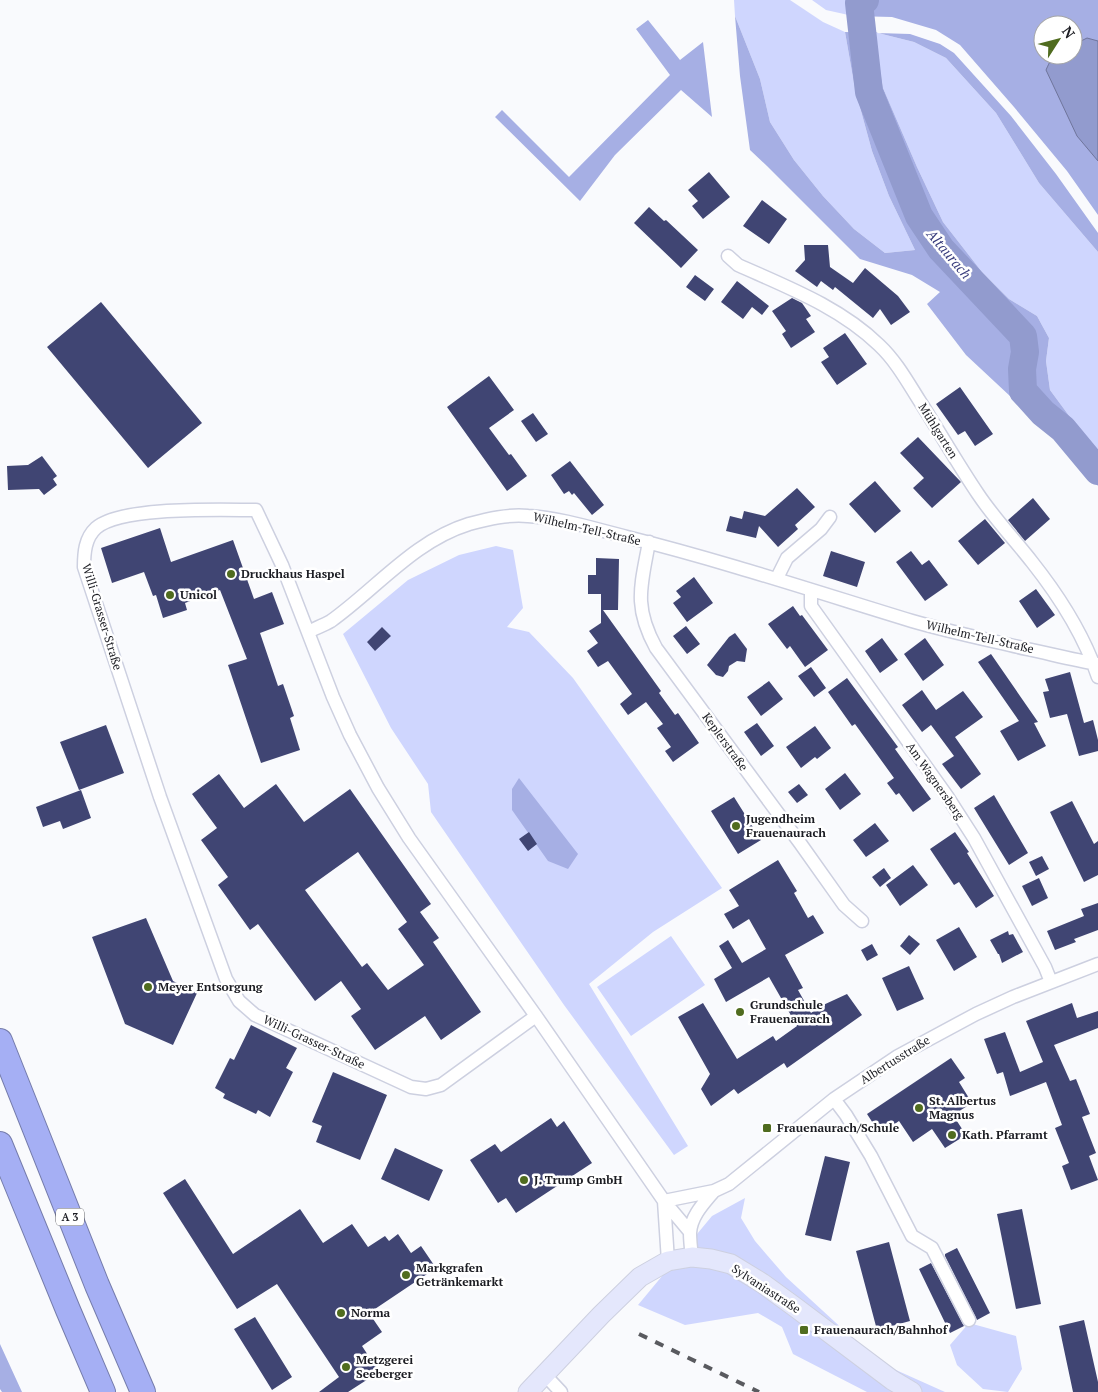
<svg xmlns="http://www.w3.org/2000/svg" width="1098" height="1392" font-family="'PT Serif',serif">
	<rect width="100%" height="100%" fill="#f9fafd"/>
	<path fill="#cfd6fe" d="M734 0H790L823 22 845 32 855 89 872 151 889 196 915 250 885 253 854 229 823 196 794 160 770 122 760 79 735 16Z
		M812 0H849L853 16 826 10Z
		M874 32 914 42 946 58 996 113 1039 183 1098 252V455L1050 390 1046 361 1049 338 1037 316 1009 299 982 272 943 222 917 167 883 88Z
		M496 546 513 550 523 608 507 627 529 632 573 678 722 888 653 932 589 984 688 1146 674 1155 564 1005 431 812 428 784 391 728 343 634 408 580 459 555Z
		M671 936 705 985 631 1036 597 987Z
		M745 1198 741 1218 755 1241 786 1277 847 1333 887 1366 945 1392H867L793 1354 782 1327 758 1313 685 1325 638 1305 712 1216Z
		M969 1323 1016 1336 1022 1369 1008 1392 983 1389 957 1365 950 1345Z"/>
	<path fill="#a6afe4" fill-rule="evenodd" d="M849 0H1098V215L1067 171 1014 107 960 45 936 30 892 17 853 16ZM1043 25H1073V55H1043Z
		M735 16 760 79 770 122 794 160 823 196 854 229 885 253 915 250 889 196 872 151 855 89 845 32 910 34 940 44 954 53 1011 116 1056 174 1098 233V252L1039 183 996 113 946 58 914 42 874 32 883 88 917 167 943 222 982 272 1009 299 1037 316 1049 338 1046 361 1050 390 1098 455V486L1070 452 966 355 927 304 940 292 912 275 860 259 767 166 750 150 740 76Z
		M648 20 680 60 703 42 712 117 681 90 615 155 580 201 495 117 502 110 569 177 670 75 636 29Z
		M519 778 578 854 568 869 548 861 512 810V789Z
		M0 1344 22 1392H2L0 1389Z"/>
	<path fill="#929bce" stroke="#6f759b" d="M1087 38 1098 41V161L1077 136 1046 70C1054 52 1054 55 1073 55V45Z"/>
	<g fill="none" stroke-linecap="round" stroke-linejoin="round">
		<path stroke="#6f759b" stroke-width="4.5" d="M859 0V3"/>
		<path stroke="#929bce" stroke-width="28" d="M865 0 859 3 869 92 919 216 941 249 1023 336 1025 352 1022 369 1023 391 1043 413 1063 429 1098 471"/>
	</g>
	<path fill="#404573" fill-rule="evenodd" d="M709 172 730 197 703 219 692 206 698 201 688 190Z
		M762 200 787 219 769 244 743 226Z
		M649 207 664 221 666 220 698 250 681 268 634 223Z
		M804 245H828L830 267 853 283 865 268 898 296 910 312 891 325 880 309 873 318 835 287 833 290 821 281 817 287 795 271 805 260Z
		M695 275 714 289 705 301 686 287Z
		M737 281 769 306 762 315 752 307 743 319 721 302Z
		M792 298 802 303 811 316 806 319 815 332 791 348 782 334 786 331 772 311Z
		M101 302 202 423 148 468 47 347Z
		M845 333 867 364 837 385 821 362 829 357 823 348Z
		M489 376 514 410 489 428 509 455 511 454 527 476 507 491 447 407Z
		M960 387 993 434 975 446 965 431 958 435 936 404Z
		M533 413 548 434 536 442 521 421Z
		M918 437 961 482 932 508 913 488 924 478 900 453Z
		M42 456 57 476 53 479 57 485 44 495 39 489 8 490 7 466 28 465Z
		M570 461 604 505 592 515 574 493 572 495 569 491 564 494 551 475Z
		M875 481 901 511 875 533 849 504Z
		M797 488 815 507 795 525 798 529 778 547 759 526 756 538 726 531 730 516 742 519 744 511 765 516Z
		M1033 498 1050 519 1025 541 1008 520Z
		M985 519 1005 543 978 565 958 541Z
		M160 528 171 562 233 540 254 599 272 592 284 624 260 633 278 686 283 684 294 716 290 718 300 750 261 763 228 665 247 659 220 590 185 603 187 610 163 618 156 595 153 596 144 572 112 583 101 548Z
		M831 551 865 562 857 587 823 576Z
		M911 551 922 565 929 560 948 585 925 601 896 562Z
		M596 558 619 559 618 610H603L661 691 659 693 675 715 678 713 699 743 673 762 665 751 671 747 657 728 663 724 646 702 628 715 620 704 632 694 608 661 598 667 587 651 598 643 589 631 601 623V594H588V575H596Z
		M694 577 713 603 687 622 673 603 681 597 676 591Z
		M1036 589 1055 615 1037 628 1019 601Z
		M793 606 800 616 802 615 828 650 805 667 790 646 787 649 768 624Z
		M686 626 700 644 687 654 673 636Z
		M382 627 391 636 375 651 367 642Z
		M735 633 747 649 745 662 737 661 729 666 728 671 723 677 716 675 707 665 729 637Z
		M882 638 898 660 880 673 865 651Z
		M925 638 944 665 923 681 904 654Z
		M991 654 1038 722 1034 723 1046 746 1018 761 1000 731 1019 721 978 662Z
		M811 667 826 688 814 697 798 676Z
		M1070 672 1084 723 1093 720 1098 740V751L1079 756 1067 714 1050 718 1043 692 1049 691 1045 679Z
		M847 678 898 747 895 749 931 799 913 812 899 793 896 795 887 783 894 778 855 724 852 726 828 692Z
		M769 681 783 699 761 716 747 697Z
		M922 690 936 710 963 691 983 717 955 737 981 774 961 789 942 764 954 756 931 725 922 732 902 705Z
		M757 723 774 746 761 756 744 732Z
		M106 725 124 773 79 790 60 742Z
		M815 726 831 748 817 759 815 757 801 768 786 747Z
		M845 773 861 794 840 810 825 789Z
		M219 774 244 808 276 784 304 822 350 789 431 904 420 912 439 938 433 942 481 1012 441 1040 425 1016 375 1050 351 1016 361 1009 341 981 315 1001 258 924 250 930 218 885 228 877 201 840 217 828 192 794ZM358 852 407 922 398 929 424 965 388 990 367 963 362 967 305 890Z
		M799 784 808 795 797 803 788 792Z
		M81 790 91 818 63 829 60 821 43 827 36 807Z
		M994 795 1028 853 1009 865 974 808Z
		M734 797 761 840 738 854 711 811Z
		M1072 801 1094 844 1098 841V875L1084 882 1050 812Z
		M875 823 889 841 866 857 853 840Z
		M529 832 537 844 528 851 519 839Z
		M955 832 969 852 967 853 994 896 976 908 959 882 954 885 930 849Z
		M1042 856 1049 869 1036 876 1029 862Z
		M778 860 797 891 794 893 808 918 813 915 824 933 785 955 803 988 798 990 811 1013 821 1006 847 994 862 1015 787 1068 784 1063 738 1094 734 1089 711 1106 701 1089 710 1074 678 1017 703 1003 737 1059 773 1036 776 1041 797 1026 769 977 726 1002 714 979 732 968 719 946 728 940 742 963 766 949 749 919 733 929 724 914 739 906 729 890Z
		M913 865 928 885 900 906 886 885Z
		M884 868 891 878 880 887 872 877Z
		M1039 878 1048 898 1032 906 1022 886Z
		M1098 903V930L1074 939 1076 942 1055 950 1047 931 1084 916 1081 909Z
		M146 918 173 981 197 993 173 1045 125 1024 92 937Z
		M959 927 977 957 954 971 936 940Z
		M1008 931 1009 935 1013 934 1023 952 1002 963 999 954H998L990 940Z
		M909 935 920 944 910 955 900 946Z
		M872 944 878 955 867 961 861 950Z
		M909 966 924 999 897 1011 882 978Z
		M1072 1003 1077 1018 1098 1011V1028L1054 1045 1070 1081 1076 1079 1090 1114 1082 1117 1096 1153 1089 1156 1098 1180 1071 1190 1062 1166 1069 1163 1055 1128 1062 1125 1046 1082 1010 1096 1003 1072 997 1074 984 1039 1005 1032 1020 1072 1043 1062 1026 1021Z
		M251 1025 297 1048 286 1068 293 1072 270 1117 258 1110 256 1114 223 1098 225 1094 215 1088 230 1058 234 1060Z
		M951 1058 965 1078 959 1082 972 1103 953 1115 966 1135 945 1148 932 1129 913 1142 899 1121 880 1134 867 1114Z
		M333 1072 387 1095 360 1160 316 1142 322 1126 312 1122Z
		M551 1118 557 1127 564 1121 592 1163 516 1213 506 1198 498 1203 470 1160 495 1144 501 1152Z
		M395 1148 443 1170 429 1201 381 1179Z
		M825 1156 850 1162 831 1241 805 1235Z
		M185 1179 233 1254 300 1209 323 1243 352 1224 368 1247 385 1236 389 1241 398 1234 411 1253 421 1246 436 1268 369 1313 382 1332 362 1346 379 1372 348 1392H319L339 1377 277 1284 237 1309 163 1193Z
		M1022 1209 1041 1304 1016 1309 997 1214Z
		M889 1242 910 1321 877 1330 856 1251Z
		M957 1248 990 1313 977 1320 945 1256V1254Z
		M931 1263 964 1326 950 1333 919 1269Z
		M255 1317 292 1377 272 1390 234 1329Z
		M1084 1320 1098 1382V1392H1073L1059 1326Z"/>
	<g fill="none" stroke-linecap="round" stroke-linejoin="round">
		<g stroke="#cdd0e0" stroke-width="15">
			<path id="street" d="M728 256 738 265C787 287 840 307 879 345 896 361 907 381 919 400 939 431 957 463 978 494 994 518 1014 539 1032 562 1059 596 1084 635 1098 677
				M649 542C641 586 633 606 656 648L800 843 844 905 862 921
				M777 578 787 558 821 529 830 517
				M811 590V606L947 796 974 838 1045 967 1051 982
				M308 632C316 628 324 625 331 621 377 588 414 541 469 524 488 519 508 514 528 516 561 518 595 529 627 537 723 561 817 592 912 621 950 632 989 640 1027 649 1051 654 1074 660 1098 664
				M536 1016 441 1085 426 1089 411 1087 255 1015 239 1001 226 979 160 797 84 567C84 553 85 538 96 528 121 506 221 510 256 510L282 565 333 697 350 735 378 788 409 838 536 1016 664 1201 690 1232
				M834 1099 846 1115 871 1156 912 1236 932 1248 969 1320
				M664 1201 714 1191 729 1184 834 1099 898 1056 976 1014 1013 997 1098 964
				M664 1201 668 1261
				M692 1257C691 1249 690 1241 690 1233 691 1216 704 1203 714 1191
				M545 1375 561 1392"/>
		</g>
		<g stroke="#cdd0e0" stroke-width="21">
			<path id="secondary" d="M528 1392 601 1315 640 1277 668 1261 692 1257 711 1259 731 1264 762 1283 795 1307 892 1380 912 1392"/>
		</g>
		<g stroke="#757cab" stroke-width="26">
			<path id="highway" d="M0 1041 97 1285 143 1392
				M0 1144 68 1310 103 1392"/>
		</g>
		<use href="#street" stroke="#fff" stroke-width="12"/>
		<use href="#secondary" stroke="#e4e7fc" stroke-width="19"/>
		<use href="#highway" stroke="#a5aff4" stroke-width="24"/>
		<path stroke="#595a5f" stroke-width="4" stroke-dasharray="9 9" stroke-linecap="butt" d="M639 1334 759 1392"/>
	</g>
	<g fill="#506c1f" stroke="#fff" stroke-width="2">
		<circle cx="231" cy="574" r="5"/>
		<circle cx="170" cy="595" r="5"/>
		<circle cx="736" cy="826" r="5"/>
		<circle cx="148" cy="987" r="5"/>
		<circle cx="740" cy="1012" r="5"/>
		<circle cx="919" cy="1108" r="5"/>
		<rect x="762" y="1123" width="10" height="10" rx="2.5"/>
		<circle cx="952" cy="1135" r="5"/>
		<circle cx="524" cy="1180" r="5"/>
		<circle cx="406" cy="1275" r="5"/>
		<circle cx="341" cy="1313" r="5"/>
		<rect x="799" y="1325" width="10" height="10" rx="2.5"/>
		<circle cx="346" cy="1367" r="5"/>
	</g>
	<g text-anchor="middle" stroke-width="5" stroke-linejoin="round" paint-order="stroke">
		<rect fill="#fff" stroke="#606165" stroke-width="1" x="56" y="1208.5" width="28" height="17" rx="4"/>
		<g font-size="11" font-weight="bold" fill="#1c1d23">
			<text x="70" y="1221">A 3</text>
		</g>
		<g font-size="12" fill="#1c1d23" stroke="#fff">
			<text transform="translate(938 431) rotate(58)" y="4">Mühlgarten</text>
			<text transform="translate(587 529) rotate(13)" y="4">Wilhelm-Tell-Straße</text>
			<text transform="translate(102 617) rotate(73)" y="4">Willi-Grasser-Straße</text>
			<text transform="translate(980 637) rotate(13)" y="4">Wilhelm-Tell-Straße</text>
			<text transform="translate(725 742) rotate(54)" y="4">Keplerstraße</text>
			<text transform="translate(935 781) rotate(55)" y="4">Am Wagnersberg</text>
			<text transform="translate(314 1042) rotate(25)" y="4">Willi-Grasser-Straße</text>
			<text transform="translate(895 1060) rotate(-32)" y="4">Albertusstraße</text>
			<text transform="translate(766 1289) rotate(33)" y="4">Sylvaniastraße</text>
		</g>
		<g font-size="12" font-weight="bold" fill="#1c1d23" stroke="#fff" text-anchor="start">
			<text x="241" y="578">Druckhaus Haspel</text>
			<text x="180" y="599">Unicol</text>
			<text x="746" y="823">Jugendheim<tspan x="746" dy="14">Frauenaurach</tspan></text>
			<text x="158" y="991">Meyer Entsorgung</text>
			<text x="750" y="1009">Grundschule<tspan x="750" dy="14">Frauenaurach</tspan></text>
			<text x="929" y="1105">St. Albertus<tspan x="929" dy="14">Magnus</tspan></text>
			<text x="777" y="1132">Frauenaurach/Schule</text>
			<text x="962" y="1139">Kath. Pfarramt</text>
			<text x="534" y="1184">J. Trump GmbH</text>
			<text x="416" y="1272">Markgrafen<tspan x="416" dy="14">Getränkemarkt</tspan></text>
			<text x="351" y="1317">Norma</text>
			<text x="814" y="1334">Frauenaurach/Bahnhof</text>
			<text x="356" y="1364">Metzgerei<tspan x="356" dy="14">Seeberger</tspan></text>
		</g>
		<g font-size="14" font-style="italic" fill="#383c7c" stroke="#fff">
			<text transform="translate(949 254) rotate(50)" y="5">Altaurach</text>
		</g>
	</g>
	<g transform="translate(1058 40) rotate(54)"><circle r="24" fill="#ffffff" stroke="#a4a5a7"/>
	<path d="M0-4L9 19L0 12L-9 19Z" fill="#506c1f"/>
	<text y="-8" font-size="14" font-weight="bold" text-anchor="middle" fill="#1c1d23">N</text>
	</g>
</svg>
